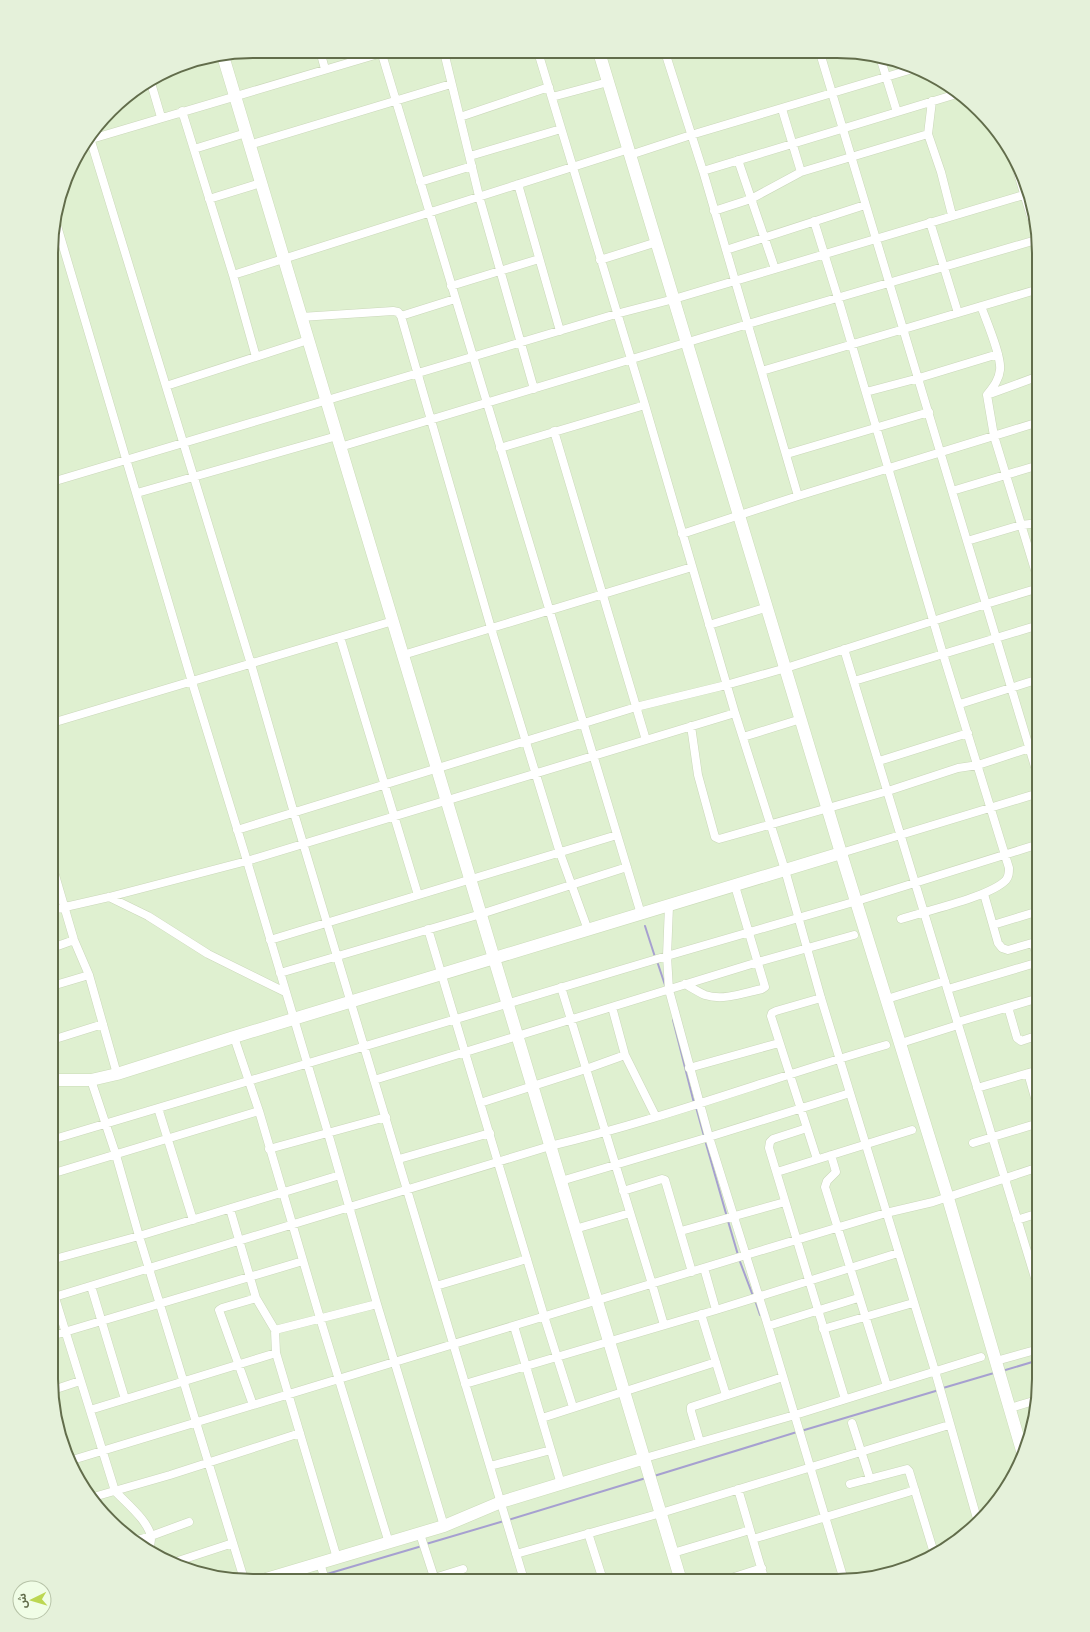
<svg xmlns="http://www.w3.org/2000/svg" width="1090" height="1632" font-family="'Open Sans','Noto Sans Arabic',sans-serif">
	<rect width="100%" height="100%" fill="#ebf9e1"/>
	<path fill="#dff0d0" d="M253 51 864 53 914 66 960 93 997 130 1024 175 1039 253V1393L1028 1444 1005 1492 970 1531 915 1566 837 1581 227 1579 176 1566 130 1539 93 1502 66 1457 51 1379 53 226 78 152 120 101 188 62Z"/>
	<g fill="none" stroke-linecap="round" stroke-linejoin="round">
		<path stroke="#a6a0d0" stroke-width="2" d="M645 926 655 957
			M657 961 665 985
			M673 1020 694 1103
			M696 1107 704 1136
			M705 1140 727 1217
			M728 1221 738 1255
			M739 1259 753 1296
			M755 1300 760 1315
			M1002 1371 1039 1360
			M943 1388 994 1373
			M801 1431 939 1390
			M654 1476 797 1432
			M508 1520 646 1478
			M426 1544 504 1521
			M327 1574 422 1546
			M316 1578 322 1576"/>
		<g stroke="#cad7b9" stroke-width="9">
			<path id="street" d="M320 51 325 69
				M381 51 641 914
				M444 52 479 196 534 389
				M538 52 645 405 735 713 785 870 821 998 935 1371 978 1522
				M665 52 703 171 798 496
				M820 53 1039 780
				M880 57 897 112
				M151 83 161 117
				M552 97 608 82
				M932 101 928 134 941 172 952 215
				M782 109 801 172
				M182 111 233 275 256 357
				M460 117 549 87
				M90 138 251 664 294 813 524 1580
				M88 140 385 52
				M249 145 451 84
				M194 149 246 133
				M630 155 691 135 916 68
				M470 156 561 129
				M1013 157 1033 223
				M738 160 775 269
				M703 171 960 93
				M420 182 472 166
				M518 184 560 331
				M209 199 261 183
				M714 211 751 199 801 172 928 134
				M55 219 192 682 247 861 328 1133 377 1304 444 1526
				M814 221 838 298 943 654 1009 868C1009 873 1009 876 1006 880 990 897 925 911 901 919
				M930 222 958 313
				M726 250 865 205
				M600 260 657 242
				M233 275 629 149
				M451 286 539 259
				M981 306C986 320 1002 357 1000 370 999 380 993 387 987 395L994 436 1039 583
				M401 316 455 299
				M301 317 393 311 398 312 401 316 491 628 560 853 588 930
				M762 371C854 343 947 317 1039 289
				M166 386 308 340
				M866 392 919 378 998 354
				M987 395 1039 376
				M554 431 646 740
				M340 447 748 324 1036 240
				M500 448 645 405
				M787 454 929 412
				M52 482 616 314 674 299 1027 194
				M952 491 1039 465
				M137 493 337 436
				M682 534 798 496 1039 422
				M967 541 1021 525 1039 523
				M709 625 768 607
				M340 637 418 895
				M844 649 1039 1291
				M403 655 692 567
				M854 681 1039 625
				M960 704 1039 679
				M52 723 393 621
				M691 726 698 775 715 837 719 839 888 791 958 768 978 765 1039 745
				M743 737 801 719
				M879 761 968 733
				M237 830 636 707 726 685 786 668 986 604 1039 588
				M841 853 1039 793
				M52 865 74 940 89 975 117 1074
				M984 894 998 943 1002 948 1008 950 1039 941
				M109 897 148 916 208 954 285 992
				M669 906 667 956 669 990 709 1137 768 1326 844 1580
				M52 910 109 897 247 861 735 713
				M993 925 1039 911
				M428 929 544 1316 573 1407
				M270 940 617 835
				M1033 943 1039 963
				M52 948 74 940
				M280 973 481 914 627 867
				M685 984C692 988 698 992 705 995 723 1001 744 993 762 989L765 987 735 886
				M52 986 89 975
				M561 987 652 1284 664 1325
				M948 989 1039 962
				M887 999 945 981
				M612 1007 625 1055 656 1117
				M1008 1007 1017 1038 1021 1041 1039 1035
				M958 1022 1039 998
				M234 1037 259 1111 320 1318 389 1543
				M52 1040 103 1024
				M901 1043 958 1025
				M689 1068 779 1043
				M1028 1073 1039 1112
				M91 1080 116 1155 139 1236 244 1579
				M374 1080 758 962 854 935
				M977 1088 1039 1070
				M480 1103 586 1069 625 1055
				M158 1108 193 1220
				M807 1128 773 1139 770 1142 769 1148 845 1399
				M51 1140 667 956 857 901 1039 844
				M973 1143 1039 1123
				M269 1149 386 1117
				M831 1155 836 1172 827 1181 825 1187 887 1386
				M399 1159 490 1133
				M817 1159 771 1016 772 1013 776 1011 821 998
				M777 1172 912 1130
				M51 1174 259 1111
				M561 1181 709 1137 850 1093
				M623 1191 662 1179 665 1180 692 1272
				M230 1209 256 1298 275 1330 276 1353 337 1558
				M1017 1220 1039 1213
				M575 1229 630 1213
				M681 1231 785 1202
				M51 1260 139 1236 340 1175
				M704 1268 716 1310
				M51 1285 115 1491C125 1502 150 1522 151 1538 151 1542 150 1546 149 1550
				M91 1286 125 1399
				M436 1286 527 1259
				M51 1298 550 1146C664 1119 774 1077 886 1045
				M701 1314 726 1395
				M514 1326 561 1484
				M768 1326 858 1298
				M823 1329 913 1303
				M275 1330 377 1304
				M51 1336 303 1261
				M996 1361 1039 1349
				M465 1384 716 1310 898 1253
				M53 1390 80 1381
				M253 1405 219 1310 222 1308 256 1298
				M1010 1408 1037 1400
				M90 1410 276 1353
				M542 1418 716 1362
				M852 1423 870 1479
				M700 1442 691 1411V1407L783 1377
				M645 1458 795 1415 981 1357
				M69 1461 746 1255 886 1213 933 1202 1039 1167
				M490 1466 551 1450
				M850 1484 907 1469 909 1471 934 1553
				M738 1489 765 1581
				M90 1498 170 1475 300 1433
				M588 1533 603 1580
				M420 1534 435 1580
				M753 1539 915 1490
				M133 1541 151 1536 189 1522
				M673 1553 750 1530
				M516 1554 661 1513 949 1425
				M172 1563 233 1543
				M320 1563 325 1580
				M428 1580 463 1569
				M722 1581 762 1568"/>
		</g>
		<g stroke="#cbdbb8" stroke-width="13">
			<path id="secondary" d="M599 52 841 853 948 1198 1023 1454
				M223 56 681 1581
				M51 1080H91L117 1074 234 1037 841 853
				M266 1579 444 1526 501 1502 645 1458"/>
		</g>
		<use href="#street" stroke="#fff" stroke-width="8"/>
		<use href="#secondary" stroke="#fff" stroke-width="12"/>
	</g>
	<path d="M0 0H1090V1632H0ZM253 58H837A195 195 0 0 1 1032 253V1379A195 195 0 0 1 837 1574H253A195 195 0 0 1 58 1379V253A195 195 0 0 1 253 58Z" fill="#e5f1da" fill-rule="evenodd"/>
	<path fill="none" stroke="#626d4b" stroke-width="2" d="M253 58H837A195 195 0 0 1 1032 253V1379A195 195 0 0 1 837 1574H253A195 195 0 0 1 58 1379V253A195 195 0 0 1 253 58Z"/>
	<g transform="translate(32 1600) rotate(265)"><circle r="19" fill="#f0fde6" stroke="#b7c3a8"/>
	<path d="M0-3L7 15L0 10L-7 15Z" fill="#bcd752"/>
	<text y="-6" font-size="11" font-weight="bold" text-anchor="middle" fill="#626d4b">ش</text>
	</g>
</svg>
